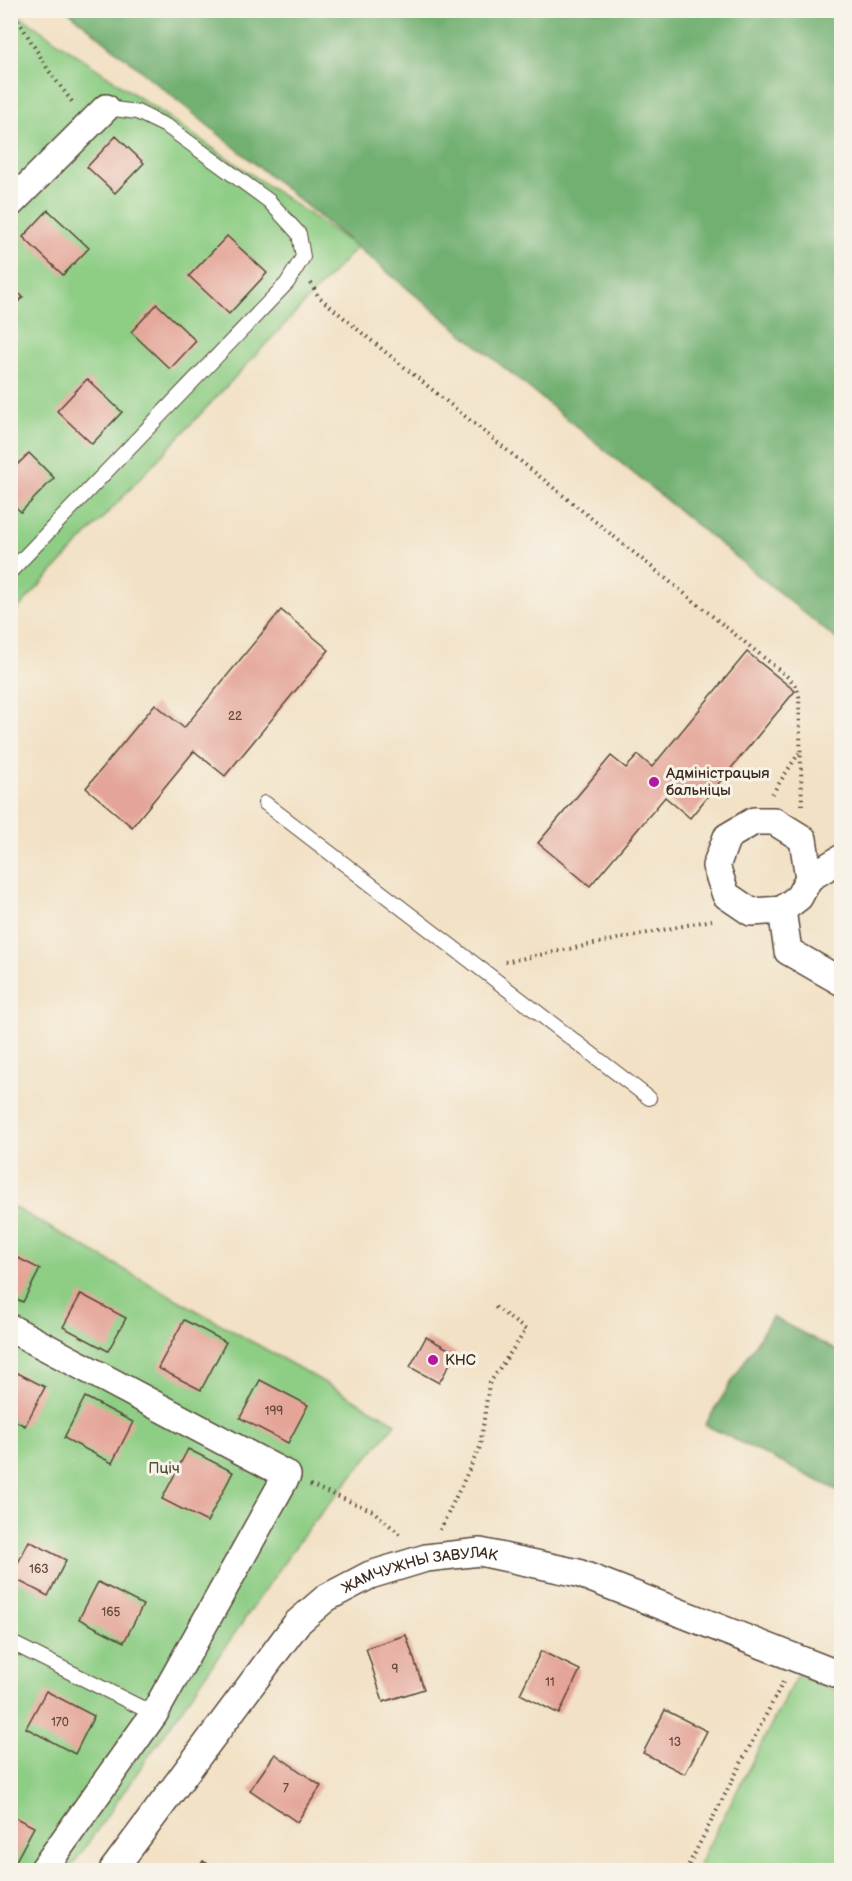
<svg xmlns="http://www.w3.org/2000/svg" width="852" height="1881" font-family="'Balsamiq Sans',sans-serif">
	<rect width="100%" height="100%" fill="#f7f3e8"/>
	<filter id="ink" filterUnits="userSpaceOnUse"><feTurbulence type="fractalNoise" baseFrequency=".0167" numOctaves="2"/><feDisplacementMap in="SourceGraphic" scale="12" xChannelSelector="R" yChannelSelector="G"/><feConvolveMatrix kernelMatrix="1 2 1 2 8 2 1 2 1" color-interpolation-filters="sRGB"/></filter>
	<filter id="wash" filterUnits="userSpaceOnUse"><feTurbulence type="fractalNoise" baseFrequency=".008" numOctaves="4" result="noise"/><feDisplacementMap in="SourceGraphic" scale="24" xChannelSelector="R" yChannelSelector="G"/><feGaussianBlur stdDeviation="1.35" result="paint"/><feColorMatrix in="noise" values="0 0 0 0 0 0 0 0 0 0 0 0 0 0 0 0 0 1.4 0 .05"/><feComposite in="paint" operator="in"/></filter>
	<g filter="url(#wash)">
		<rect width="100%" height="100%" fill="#f2e1c5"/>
		<path fill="#8dcd84" stroke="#647c51" stroke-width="1.5" d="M11 10 357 247 11 616 10 11Z
			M10 1205 396 1423 304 1534 69 1870H11Z
			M797 1675 841 1693V1870H696Z"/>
		<path fill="#72b072" stroke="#566d48" stroke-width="1.5" d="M68 11H841V643Z
			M772 1317 841 1353V1492L705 1425Z"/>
		<g id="blocks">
			<path fill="#e4a497" d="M116 136 144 163 115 193 87 167Z
				M48 210 89 248 63 275 23 237Z
				M227 236 267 273 229 314 189 276Z
				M10 285 23 297 10 310Z
				M157 304 196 341 170 369 131 332Z
				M87 379 122 412 92 444 57 411Z
				M29 453 54 478 21 512 10 502V472Z
				M281 610 329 650 225 776 194 751 132 827 86 788 155 704 184 728Z
				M747 652 795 691 690 818 665 797 590 886 538 843 611 756 626 768 638 755 652 767Z
				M10 1254 40 1269 23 1302 10 1296Z
				M81 1294 126 1318 108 1351 63 1327Z
				M184 1320 226 1342 201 1390 158 1368Z
				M426 1337 456 1353 439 1383 410 1367Z
				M10 1369 45 1387 25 1426 10 1418Z
				M260 1380 308 1405 288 1443 240 1418Z
				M85 1397 133 1422 112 1463 64 1438Z
				M188 1449 233 1472 207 1522 162 1499Z
				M29 1541 66 1560 48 1596 11 1577Z
				M98 1582 143 1605 124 1642 79 1619Z
				M406 1635 424 1689 383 1702 366 1648Z
				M541 1651 580 1670 559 1714 520 1694Z
				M46 1691 94 1716 75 1754 26 1728Z
				M665 1710 707 1731 685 1774 643 1753Z
				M275 1754 321 1786 297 1822 250 1790Z
				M10 1815 34 1827 11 1870H10Z
				M203 1861 217 1870H197Z"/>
		</g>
	</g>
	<g filter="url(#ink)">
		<use href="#blocks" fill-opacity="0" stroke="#564537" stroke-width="1.5"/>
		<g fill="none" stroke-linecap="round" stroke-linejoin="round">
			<g stroke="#564537" stroke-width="16">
				<path id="lane" d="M10 572 287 283 303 257 299 234 269 201 168 127 137 112 106 108
					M265 803 649 1098
					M10 1642 154 1714"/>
			</g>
			<g stroke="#564537" stroke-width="30">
				<g id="street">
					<path d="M10 204 106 108"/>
					<path d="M754 821H774L803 839 809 878 799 897 782 910 751 912 726 895 716 866 727 837Z"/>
					<path d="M809 878 842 858"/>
					<path d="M782 910 788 951 842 982"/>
					<path d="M10 1328 287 1475 154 1714 43 1870"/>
					<path id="s1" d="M113 1870 297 1623 326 1598 370 1575 426 1558 480 1552 578 1573 842 1676"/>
				</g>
			</g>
			<path stroke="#564537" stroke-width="4" stroke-dasharray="1.5 4.5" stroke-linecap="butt" d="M12 10 49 71 73 103
				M311 283 318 296 362 333 789 678 797 688 799 696 802 805
				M772 794 799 753
				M505 962 712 920
				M310 1485 373 1511 402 1536
				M440 1530 480 1447 489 1384 526 1330 495 1307
				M686 1870 783 1682"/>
			<use href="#lane" stroke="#fff" stroke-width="14"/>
			<use href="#street" stroke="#fff" stroke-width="27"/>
		</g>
	</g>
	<g fill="#b5179e" stroke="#f7f3e8" stroke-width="2">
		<circle cx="654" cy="782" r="6"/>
		<circle cx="433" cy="1360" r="6"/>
	</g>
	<g text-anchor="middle" stroke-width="6" stroke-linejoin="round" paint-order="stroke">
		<g font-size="12" fill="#65483c">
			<text x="235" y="720">22</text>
			<text x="274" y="1415">199</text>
			<text x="39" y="1573">163</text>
			<text x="111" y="1616">165</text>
			<text x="395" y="1673">9</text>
			<text x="550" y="1686">11</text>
			<text x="60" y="1726">170</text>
			<text x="675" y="1746">13</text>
			<text x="286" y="1792">7</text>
		</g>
		<g font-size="15" fill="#3b2a1e" stroke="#f7f3e8" text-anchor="start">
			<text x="666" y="778">Адміністрацыя<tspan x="666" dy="17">бальніцы</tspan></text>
			<text x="445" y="1365">КНС</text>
		</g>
		<g font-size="15" fill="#505338" stroke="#f7f3e8">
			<text x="164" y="1473">Пціч</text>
		</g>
		<g font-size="15" fill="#3b2a1e" stroke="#f7f3e8">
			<text dy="5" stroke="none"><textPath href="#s1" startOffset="446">ЖАМЧУЖНЫ ЗАВУЛАК</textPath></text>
		</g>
	</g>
	<rect width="852" height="1881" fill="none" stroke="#f7f3e8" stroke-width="36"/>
</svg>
